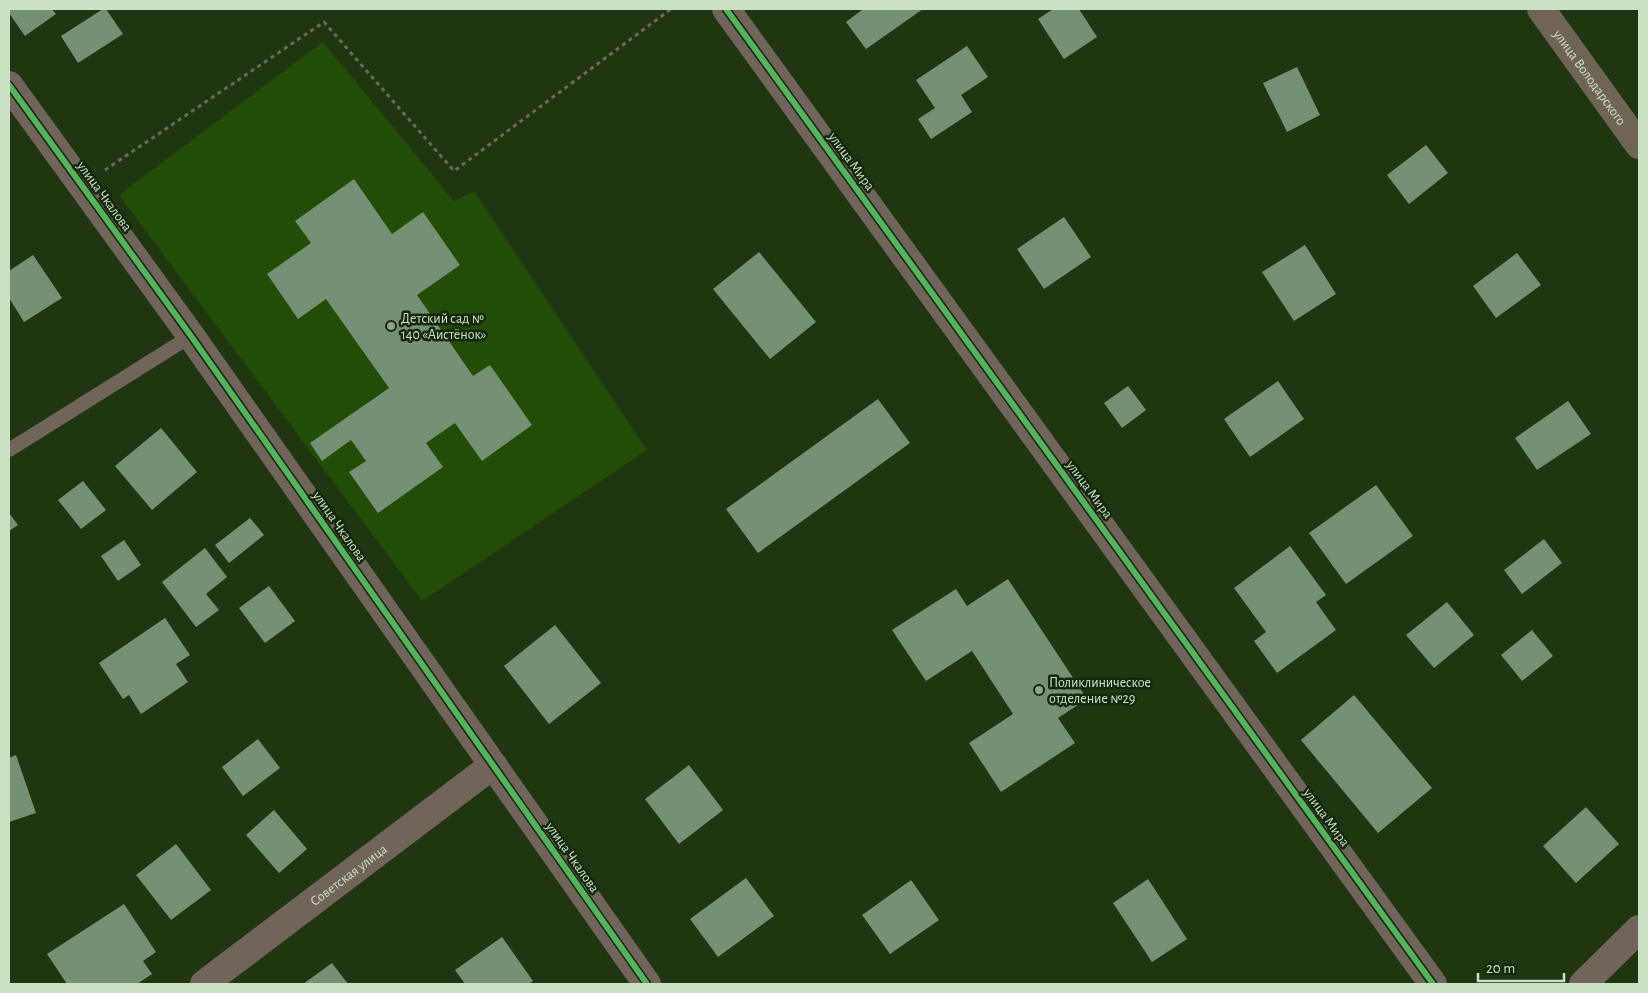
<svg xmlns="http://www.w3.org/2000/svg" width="1648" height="993" font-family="'Alegreya Sans',sans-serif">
	<rect width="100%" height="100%" fill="#203610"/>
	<path fill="#224d06" d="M323 42 454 201 474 191 647 450 422 601 119 195Z"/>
	<path fill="#749175" d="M9 9H52L56 14 25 36 9 13Z
		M103 9H106L123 34 78 63 61 36Z
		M861 9H923L866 49 846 22 862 10Z
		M1053 9H1079L1097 37 1064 59 1038 19Z
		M967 46 988 77 961 95 972 112 931 139 918 119 935 108 916 80Z
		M1297 67 1320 115 1287 132 1263 83Z
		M1426 145 1448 173 1409 204 1387 175Z
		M354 179 392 234 423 212 460 265 417 295 473 376 490 365 532 425 482 461 455 423 426 443 443 467 378 513 349 472 366 461 351 440 322 461 310 443 389 388 326 299 298 319 267 274 311 243 295 221Z
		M1064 217 1091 257 1044 289 1017 249Z
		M1305 245 1336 294 1294 321 1262 272Z
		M759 252 816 322 770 359 713 289Z
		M1517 253 1541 285 1496 318 1473 286Z
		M33 255 62 298 24 322 9 298V271Z
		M1278 381 1304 419 1250 457 1224 419Z
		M1128 386 1146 410 1122 428 1104 403Z
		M878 399 910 443 758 553 726 509Z
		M1568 401 1591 434 1537 470 1515 438Z
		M161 428 197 472 152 510 115 466Z
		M83 481 106 510 81 529 58 500Z
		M1376 485 1413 536 1346 584 1309 533Z
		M9 513 18 525 9 531Z
		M250 518 264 535 229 563 215 545Z
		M1544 539 1562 563 1522 594 1504 570Z
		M124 540 141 565 118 581 101 556Z
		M1290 546 1326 595 1316 602 1336 630 1277 673 1254 641 1266 632 1234 588Z
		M205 548 227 577 206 594 219 610 196 627 162 582Z
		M1008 579 1087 699 1058 718 1075 743 1001 792 969 743 1013 714 972 651 926 681 892 630 956 589 967 606Z
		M269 586 295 621 265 643 239 608Z
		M1447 602 1474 635 1434 668 1406 635Z
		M165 618 190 655 176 664 188 682 141 714 129 695 123 699 99 663Z
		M555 625 601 683 549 724 504 666Z
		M1532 630 1553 656 1522 681 1501 655Z
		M1354 695 1432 788 1378 833 1301 740Z
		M258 739 280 768 243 796 222 767Z
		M16 755 36 813 9 822V758Z
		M689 765 723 810 679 844 645 799Z
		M1586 807 1619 844 1576 883 1543 846Z
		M274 810 307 849 279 873 246 835Z
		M176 844 211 890 171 920 136 875Z
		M746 878 774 916 718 957 690 919Z
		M1148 879 1187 939 1152 962 1113 903Z
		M911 880 939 920 890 954 862 915Z
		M124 904 156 952 143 961 152 974 137 984H67L47 954Z
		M502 937 533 981 529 984H465L455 970Z
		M332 963 348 984H303Z"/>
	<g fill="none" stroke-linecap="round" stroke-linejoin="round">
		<path stroke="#6c685d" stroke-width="3" stroke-dasharray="4 4" stroke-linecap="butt" d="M105 170 324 22 454 171 671 9"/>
		<path stroke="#70645b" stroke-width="14" d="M9 450 191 336"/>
		<g stroke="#70645b" stroke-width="28">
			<path d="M726 9 1433 984"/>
			<path d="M9 85 191 336 647 984"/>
			<path id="s1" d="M204 984 493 765"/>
			<path d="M1583 984 1639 929"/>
		</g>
		<path stroke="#6f6557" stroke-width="28" id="s2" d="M1541 9 1639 145"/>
		<g stroke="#15270c" stroke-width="9">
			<path id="cycleway" d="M726 9 1433 984
				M9 85 191 336 647 984"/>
		</g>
		<use href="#cycleway" stroke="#56b35d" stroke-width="6"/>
	</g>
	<g fill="#8ea683" stroke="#15270c" stroke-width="2">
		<circle cx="391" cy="326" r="5"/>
		<circle cx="1039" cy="690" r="5"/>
	</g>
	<g text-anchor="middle" stroke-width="5" stroke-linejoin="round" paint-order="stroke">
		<g font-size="14" fill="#cae2c1" stroke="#15270c">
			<text dy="5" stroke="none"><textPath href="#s2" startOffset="84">улица Володарского</textPath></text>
			<text transform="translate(852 161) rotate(54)" y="5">улица Мира</text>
			<text transform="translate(105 196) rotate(54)" y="5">улица Чкалова</text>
			<text transform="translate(1090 489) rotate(54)" y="5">улица Мира</text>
			<text transform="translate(340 526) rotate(55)" y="5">улица Чкалова</text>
			<text transform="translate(1327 817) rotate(54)" y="5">улица Мира</text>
			<text transform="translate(573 857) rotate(55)" y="5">улица Чкалова</text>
			<text dy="5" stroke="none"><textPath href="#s1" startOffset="181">Советская улица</textPath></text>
		</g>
		<g font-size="14" fill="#cae2c1" stroke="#15270c" text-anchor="start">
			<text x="401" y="323">Детский сад №<tspan x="401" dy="16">140 «Аистёнок»</tspan></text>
			<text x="1049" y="687">Поликлиническое<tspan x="1049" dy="16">отделение №29</tspan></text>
		</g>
	</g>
	<rect width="1648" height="993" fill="none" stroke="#cae2c1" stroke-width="20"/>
	<path d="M1478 973v8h86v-8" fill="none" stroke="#cae2c1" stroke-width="2.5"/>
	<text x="1486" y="973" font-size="15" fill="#cae2c1" stroke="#15270c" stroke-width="4" paint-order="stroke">20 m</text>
</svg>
